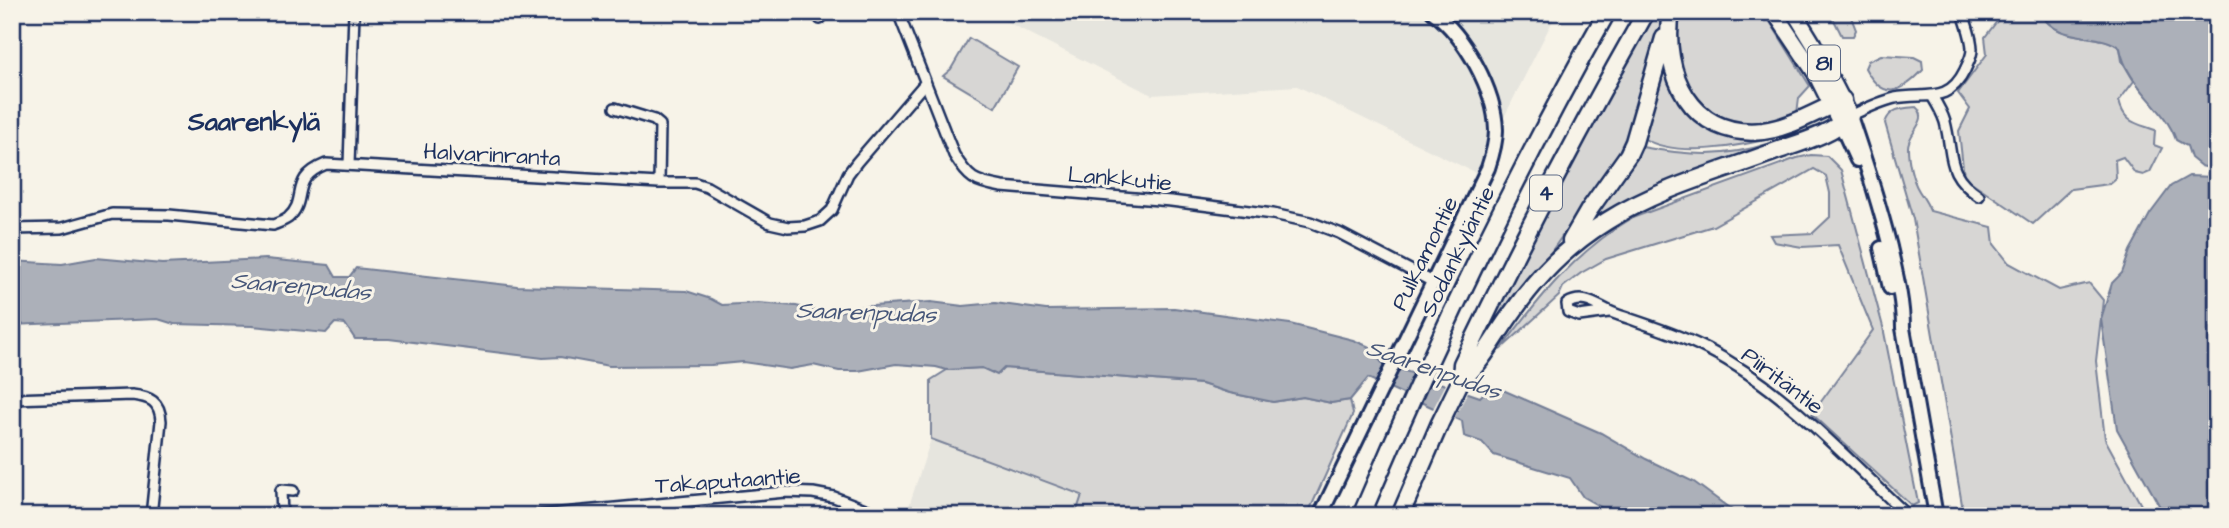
<svg xmlns="http://www.w3.org/2000/svg" width="2229" height="528" font-family="'Architects Daughter',sans-serif">
	<rect width="100%" height="100%" fill="#f7f3e8"/>
	<filter id="ink" filterUnits="userSpaceOnUse"><feTurbulence type="fractalNoise" baseFrequency=".0143" numOctaves="2"/><feDisplacementMap in="SourceGraphic" scale="14" xChannelSelector="R" yChannelSelector="G"/><feConvolveMatrix kernelMatrix="1 2 1 2 8 2 1 2 1" color-interpolation-filters="sRGB"/></filter>
	<g filter="url(#ink)">
		<path fill="#e6e5de" d="M987 12H1557L1476 173 1297 86 1152 95Z
			M931 439 1082 495 1075 516H917L907 512Z"/>
		<path fill="#d7d6d4" stroke="#798299" stroke-width="2" d="M1653 12H1664C1655 60 1642 111 1619 155L1481 352 1474 349 1531 234Z
			M1676 12H1764L1810 86 1799 98 1797 114 1763 125 1726 122 1699 105 1676 62Z
			M1830 12H1849L1856 30 1853 36H1842Z
			M2004 12H2040C2057 45 2098 30 2120 48L2122 61 2134 81 2119 101C2124 123 2136 123 2155 130L2154 145 2162 148 2150 172 2143 175 2135 173 2123 157 2115 160 2116 178 2109 184 2071 189 2033 224 1964 177 1959 131 1970 109 1958 93 1987 54 1985 37Z
			M969 38 1018 67 995 107 943 76 951 69Z
			M1663 53 1671 83 1691 112 1778 132 1779 136C1744 146 1676 159 1643 138Z
			M1881 55 1914 57 1922 61 1923 70C1900 95 1882 100 1865 68L1868 61Z
			M1916 107C1931 120 1908 132 1908 147 1908 160 1912 180 1919 191 1924 199 1927 202 1930 211L1992 227 1994 244 2009 263 2059 290 2089 283 2103 300 2096 361 2105 439 2147 516H1964L1913 219 1885 123C1890 108 1902 108 1916 107Z
			M1771 143 1772 146 1579 233 1629 163 1637 159 1642 147C1690 156 1724 158 1771 143Z
			M1811 155 1827 156 1841 170 1883 327 1918 503 1912 506 1812 414 1873 330 1838 245 1802 247 1774 242 1770 235 1813 233 1830 217V193L1826 176 1814 169 1713 226 1606 259 1581 273 1563 287 1559 296 1500 350C1540 297 1574 253 1632 218L1797 158Z
			M982 368 997 374 1004 368 1202 384 1230 393 1273 402 1303 397 1331 403 1350 400 1353 414 1307 516H1075L1082 495 931 439V380L947 370Z"/>
		<path fill="#acb0b9" stroke="#727c95" stroke-width="2" d="M2040 12H2217V516H2165L2117 429 2101 319 2112 283 2122 273 2130 251 2150 214 2171 186 2189 176 2214 177V169L2201 166 2191 158 2187 146 2176 140C2164 105 2127 87 2120 48 2098 30 2057 45 2040 12Z
			M96 258 162 264 266 259 329 265 336 277H349L356 268 517 286 686 291 711 299 722 305 758 303 796 306 830 314 858 307 931 302 963 306 995 303 1046 310 1174 308 1290 324 1353 340 1377 350V357L1382 363 1480 397 1490 387 1503 390 1601 433 1646 459 1694 482 1740 516 1615 515 1583 497 1570 478 1494 455 1482 442 1464 436 1462 421 1368 378 1350 400 1331 403 1303 397 1273 402 1230 393 1202 384 1004 368 997 375 982 368 947 370 936 367 896 364 858 371H839L813 365 790 369 743 362 711 365 609 366 560 357 543 358 389 339H355L345 324 335 323 326 333 252 326 174 324 158 319 12 325V261L62 264Z"/>
		<path fill="#f7f3e8" d="M1447 382 1469 390 1453 421 1432 411Z"/>
		<g fill="none" stroke-linecap="round" stroke-linejoin="round">
			<g stroke="#1b2f5e" stroke-width="14">
				<path id="street" d="M898 12 954 155C969 179 974 182 1002 187L1171 201 1273 214 1310 222 1339 233 1433 282
					M820 19 826 12
					M1932 96C1937 104 1942 112 1945 122 1954 156 1945 173 1979 196
					M615 108 654 120 660 125 659 183
					M1850 116C1865 109 1879 102 1895 98 1925 92 1948 105 1965 70 1968 63 1972 57 1972 49 1972 37 1966 24 1963 12
					M349 165 354 12
					M12 229 62 228 112 214 169 215 273 225C278 223 284 221 288 218 309 200 288 179 326 164L659 183H695L707 187 770 223 788 227 805 226 820 221 832 210 848 174 857 162 925 83
					M1609 312 1579 316 1568 312 1567 304C1585 293 1599 308 1616 314 1647 325 1678 334 1707 349 1783 388 1843 455 1905 513L1910 516
					M12 399 132 395C150 397 160 401 161 421L151 516
					M282 516 281 490 293 491
					M530 516 785 492 813 493 834 497 883 516"/>
			</g>
			<g stroke="#1b2f5e" stroke-width="18">
				<path id="secondary" d="M1850 116C1865 160 1879 203 1890 247 1896 274 1903 301 1903 328L1936 516
					M1841 125 1857 160
					M1881 248 1890 288
					M1320 516 1488 168C1492 156 1496 143 1496 130 1495 90 1465 36 1433 12"/>
			</g>
			<g stroke="#1b2f5e" stroke-width="19">
				<path id="primary" d="M1774 12 1815 73 1841 125
					M1794 12 1813 43 1847 109"/>
			</g>
			<g stroke="#1b2f5e" stroke-width="21">
				<path id="highway" d="M1671 12C1661 73 1691 139 1763 131 1792 127 1817 111 1843 100
					M1571 241 1589 210 1628 155 1634 142 1664 38
					M1461 380C1483 362 1495 336 1512 313 1538 275 1568 245 1607 221 1659 188 1721 172 1779 150 1802 142 1832 134 1850 116
					M1361 516C1434 344 1515 175 1607 12
					M1400 516 1440 423 1461 380 1462 364C1519 245 1580 128 1646 12"/>
			</g>
			<use href="#street" stroke="#f7f3e8" stroke-width="9"/>
			<use href="#secondary" stroke="#f7f3e8" stroke-width="12"/>
			<use href="#primary" stroke="#f7f3e8" stroke-width="14"/>
			<use href="#highway" stroke="#f7f3e8" stroke-width="16"/>
		</g>
	</g>
	<g text-anchor="middle" stroke-width="6" stroke-linejoin="round" paint-order="stroke">
		<g fill="#f7f3e8" stroke="#5d6a87" stroke-width="2">
			<rect x="1808" y="45.5" width="32" height="35" rx="5"/>
			<rect x="1530" y="175.5" width="32" height="35" rx="5"/>
		</g>
		<g font-size="21" font-weight="bold" fill="#1b2f5e">
			<text x="1824" y="70">81</text>
			<text x="1546" y="200">4</text>
		</g>
		<g font-size="23" fill="#1b2f5e" stroke="#f7f3e8">
			<text transform="translate(492 154) rotate(3)" y="8">Halvarinranta</text>
			<text transform="translate(1120 178) rotate(5)" y="8">Lankkutie</text>
			<text transform="translate(1457 251) rotate(-64)" y="8">Sodankyläntie</text>
			<text transform="translate(1424 253) rotate(-64)" y="8">Pulkamontie</text>
			<text transform="translate(1783 380) rotate(37)" y="8">Piiritäntie</text>
			<text transform="translate(728 480) rotate(-4)" y="8">Takaputaantie</text>
		</g>
		<g font-size="24" font-style="italic" fill="#465679" stroke="#f7f3e8">
			<text transform="translate(301 286) rotate(5)" y="8">Saarenpudas</text>
			<text transform="translate(866 312) rotate(2)" y="8">Saarenpudas</text>
			<text transform="translate(1434 369) rotate(19)" y="8">Saarenpudas</text>
		</g>
		<g font-size="26" font-weight="bold" fill="#1b2f5e" stroke="#f7f3e8">
			<text x="254" y="130">Saarenkylä</text>
		</g>
	</g>
	<rect width="2229" height="528" fill="none" stroke="#f7f3e8" stroke-width="42"/>
	<rect x="21" y="21" width="2187" height="486" fill="none" stroke="#1b2f5e" stroke-width="2.5" filter="url(#ink)"/>
</svg>
